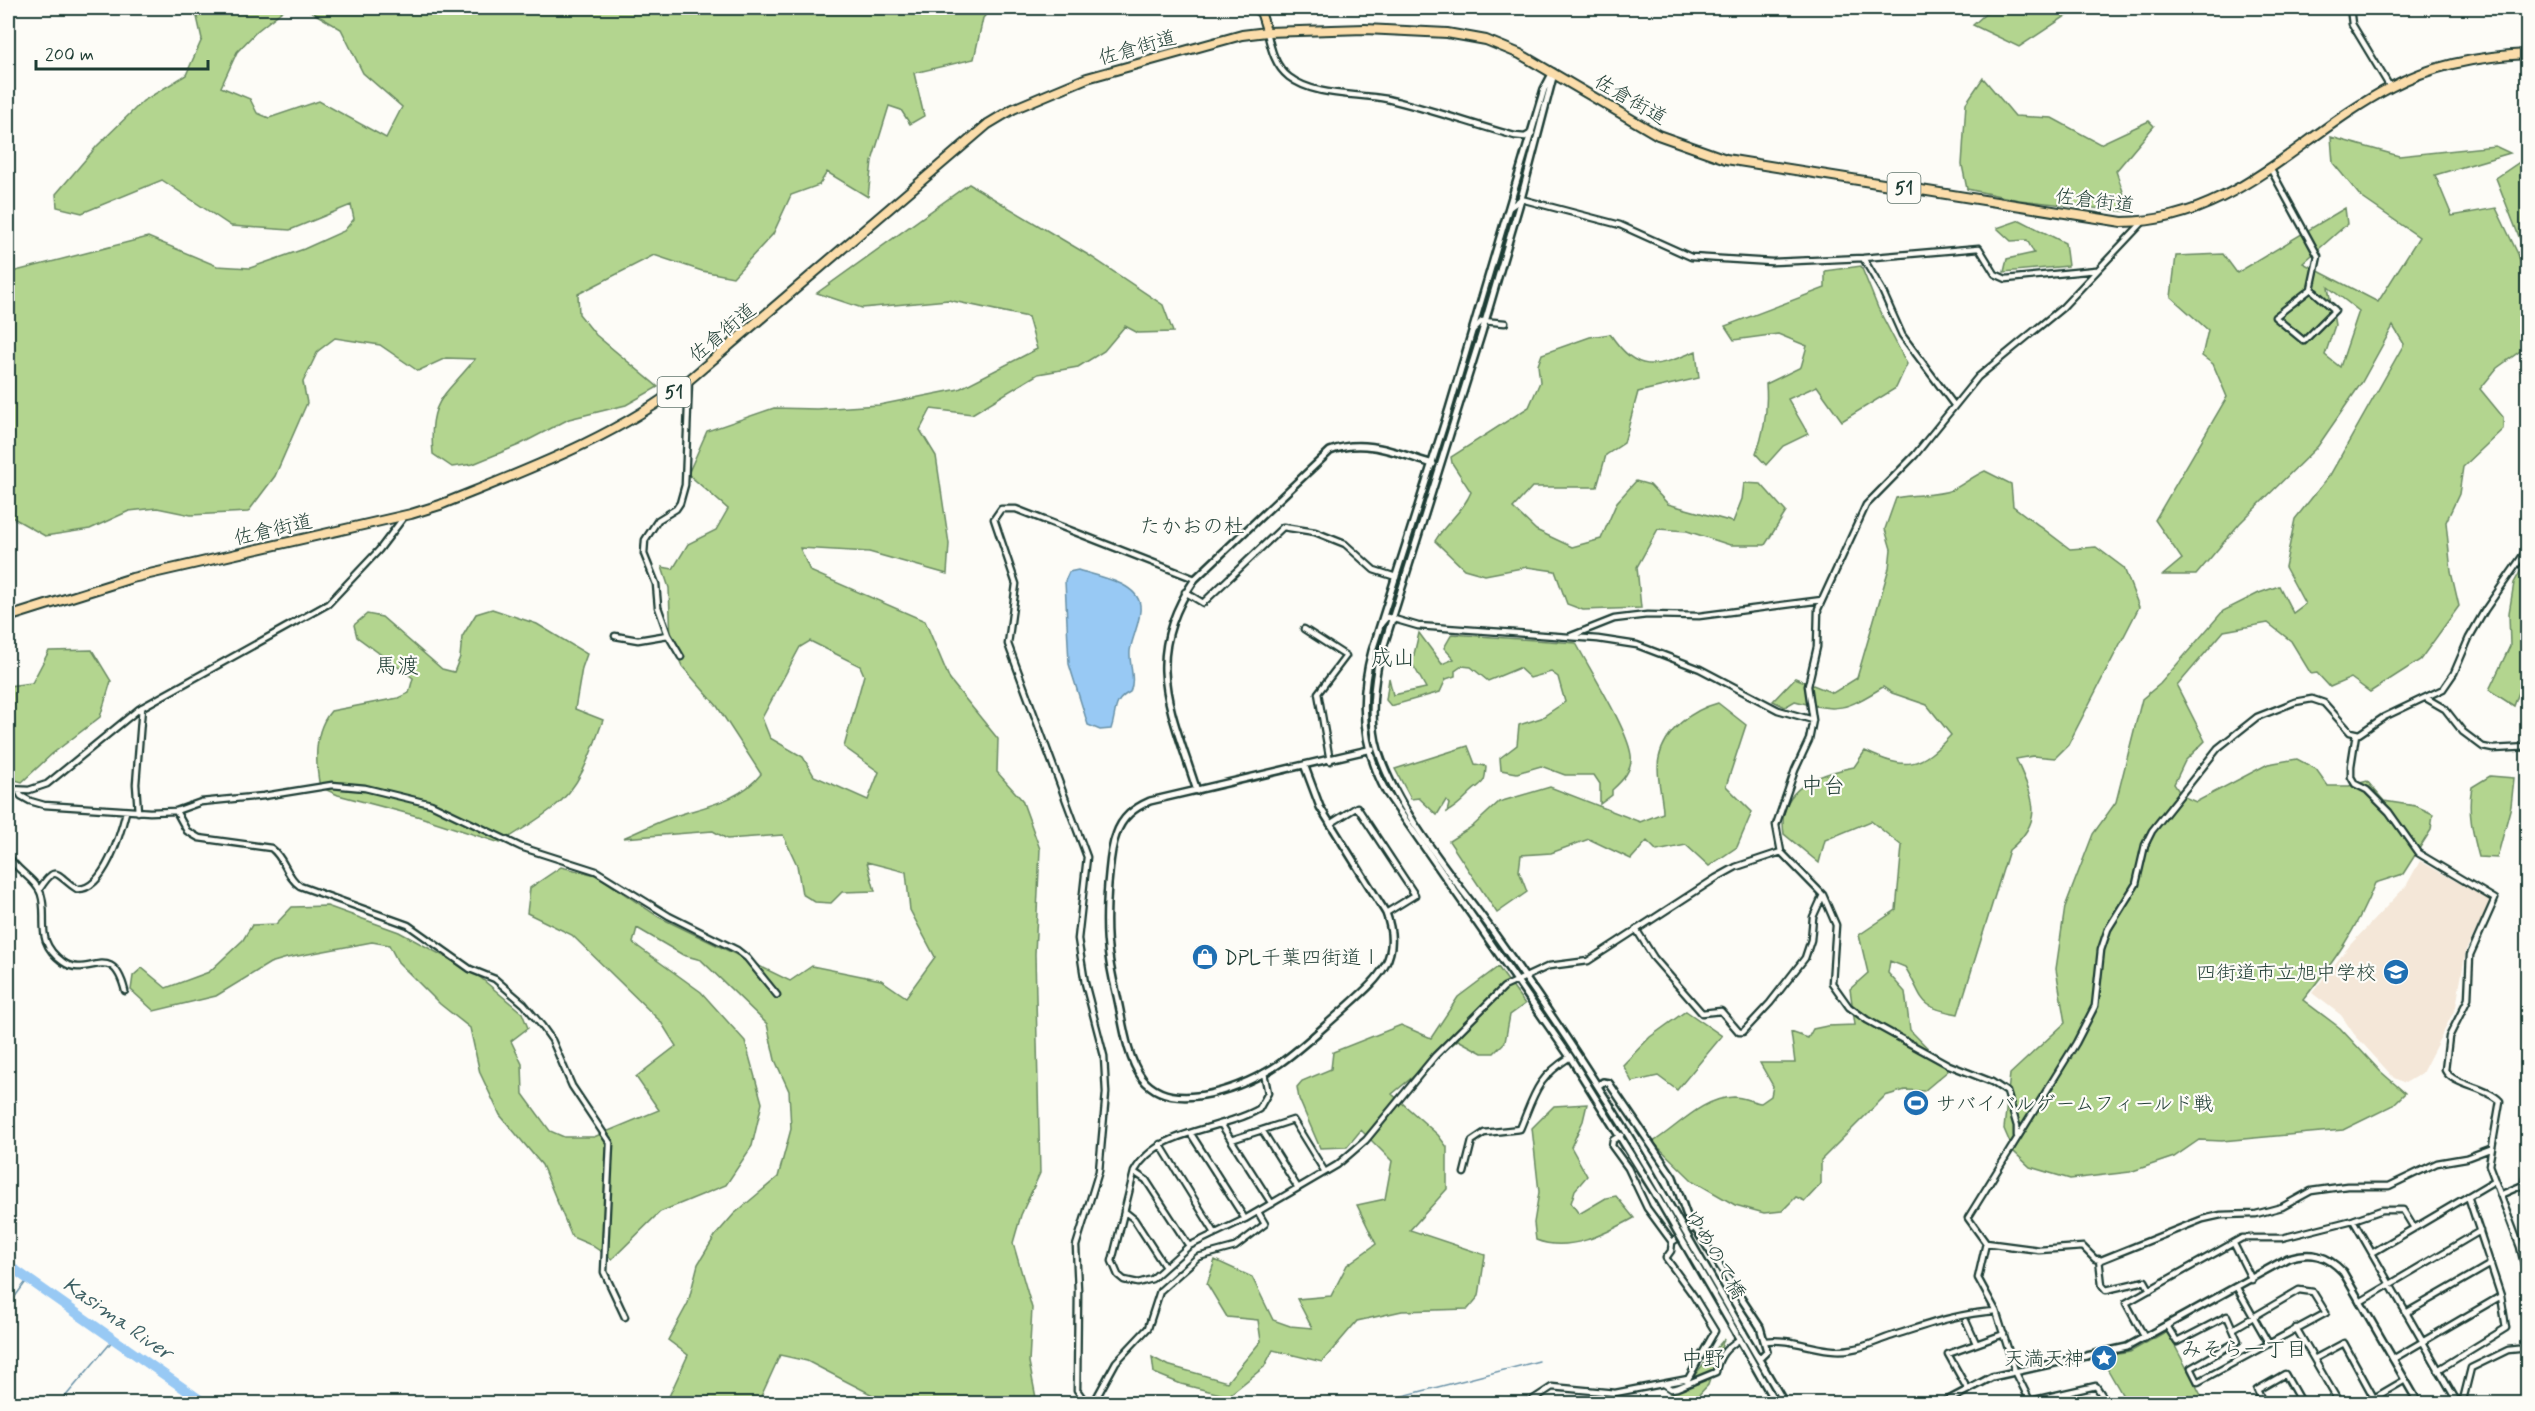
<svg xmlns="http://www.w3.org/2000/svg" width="2535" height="1411" font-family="Mynerve,'Klee One',sans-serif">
	<rect width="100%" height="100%" fill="#fdfcf7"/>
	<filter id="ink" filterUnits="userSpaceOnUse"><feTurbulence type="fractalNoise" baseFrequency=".0167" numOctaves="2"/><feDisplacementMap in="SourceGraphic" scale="12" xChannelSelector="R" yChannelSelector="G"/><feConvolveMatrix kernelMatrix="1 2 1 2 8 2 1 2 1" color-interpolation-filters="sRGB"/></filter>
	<g filter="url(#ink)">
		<path fill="#f4e7d8" d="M2420 861 2491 901 2466 950 2456 1007 2422 1073 2405 1083 2394 1078 2354 1034 2341 1015 2312 993 2350 945 2406 886Z"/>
		<path fill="#b3d58f" stroke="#698962" stroke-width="1.5" fill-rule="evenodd" d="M195 8H286L257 31 237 52 221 87 250 99 257 113 269 118 319 101 386 138 402 107 363 73 341 29 305 8H992L983 18 974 59 914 73 924 116 910 124 901 110 889 106 872 161 868 197 827 172 819 185 791 195 773 234 733 277 702 271 654 255 578 294 579 314 596 335 658 387 626 405 569 419 519 445 473 464 452 467 433 454C428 398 445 397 475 359L446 358 418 371 380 345 335 338 318 351 303 382 307 403 275 476 248 512 191 515 157 508 129 511 90 529 45 536 8 515V316L14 314 8 273 148 237 217 266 250 268 304 249 344 231 354 219 351 205 290 230 231 226 162 180 82 213 57 207 56 194 97 146 143 101 186 75 202 39Z
			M1992 8H2078L2019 47 1973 25Z
			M1983 78 2015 116 2052 118 2100 144 2149 121 2154 126 2116 171 2130 212 2019 200 1967 189 1962 165 1966 103Z
			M2331 137 2399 156 2495 146 2510 153 2435 175 2452 216 2496 208 2518 254 2527 284V346L2497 368 2480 389 2503 417V429L2463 467 2459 494 2446 522 2451 572 2459 606 2420 660 2370 692 2351 678 2330 687 2317 673 2311 674 2291 641 2268 623 2224 631 2177 686 2205 741 2185 761 2174 784 2182 796 2196 802 2268 764 2297 759 2316 769 2328 786H2349L2367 781 2384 801 2416 806 2433 814 2431 830 2403 874 2375 883C2356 931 2335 960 2303 1000L2340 1028 2380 1071 2405 1093 2392 1106 2343 1130 2222 1141 2199 1140 2174 1157 2130 1172 2070 1179 2030 1167 2014 1152 2004 1129 2010 1074 2065 1023 2056 969 2065 907 2093 834 2116 802 2142 699 2160 684 2223 611 2259 593 2279 586 2293 613 2305 604 2285 567 2295 519 2330 475 2404 344 2393 326 2362 382 2318 446 2240 523 2196 575H2163L2182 559 2155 520 2227 397 2213 364 2202 356 2208 330 2171 297 2176 256 2223 254 2237 273 2345 208 2347 224 2303 263 2378 302 2419 237 2361 197 2333 163ZM2328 287 2359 311 2340 367 2325 355 2335 325Z
			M2527 157V257L2496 178Z
			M969 184 1090 256 1163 305 1173 332 1138 333 1125 326 1104 351 1078 367 1038 374 972 414 931 409 920 430 936 456 949 544 947 574 869 552 800 548 810 571 925 621 950 680 998 739 997 772 1022 800 1040 849 1035 954 1040 1173 1021 1215 1013 1243 1032 1308 1029 1362 1037 1403H888L807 1361 780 1355 758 1403H666L688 1355 668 1340 688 1303 698 1264 715 1236 734 1214 778 1177 791 1129 789 1091 775 1060 767 1024 701 960 683 955 637 928 633 943 701 992 745 1041 762 1103 752 1146 726 1185 660 1212 612 1259 591 1245 572 1237 542 1165 500 1115 480 1073 470 1028 440 1004 398 962 389 945 372 942 287 958 270 963 216 996 154 1011 131 990 133 976 142 968 166 988 209 972 243 940 252 925 276 924 292 907 327 906 399 932 475 973 522 1013 528 1028 511 1041 522 1064 523 1094 550 1131 564 1137H594L659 1110 636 1077 676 1046 661 1022 572 935 527 913 530 888 561 867 596 875 659 917 790 981 812 966 881 980 906 997 935 957 910 910 906 872 867 862 875 891 842 892 831 903 815 902 802 894 797 865 783 835 727 839 713 831 623 838C640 831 657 822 675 816 706 806 740 801 761 774L717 706 682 666 671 641 669 588 662 567 673 569 688 544 716 530 728 509 688 474 707 431 774 408 817 409 879 405 959 389 1037 349 1028 317 948 300 862 308 817 293ZM810 641 860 666 864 675 844 747 879 772 868 800 814 776 803 757 770 738 762 718 800 647Z
			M2020 220 2065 243 2068 266 2004 272 2007 259 2034 253 2027 240 2011 241 1997 228Z
			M1861 266 1878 308 1907 364 1896 388 1842 421 1817 386 1788 399 1808 434 1783 446 1766 465 1756 454C1765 431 1768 410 1766 384L1801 367 1807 346 1778 334 1734 340 1725 326 1825 288V271Z
			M1610 334C1637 374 1655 368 1696 351L1699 378 1638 392 1624 443 1606 455 1597 487H1532L1513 508 1536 530 1572 547 1601 539 1617 502 1636 481 1650 485 1668 504 1733 522 1742 499 1744 483 1761 484 1786 512 1765 545H1730L1687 531 1658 529 1637 567 1641 608 1583 610 1567 604 1555 571 1527 567 1485 575 1464 569 1435 541C1445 523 1463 512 1471 492L1452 463 1451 457 1529 407 1540 382 1538 365 1542 354 1590 337Z
			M1985 471 2011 484 2013 506 2070 549 2096 547 2124 568 2139 607 2068 745 2055 758 2033 756 2016 759C2032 797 2047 819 2009 850L1958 1014C1916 1007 1925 999 1905 967L1890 961 1888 973 1905 992 1910 1030 1949 1070 1924 1091 1905 1090 1885 1096 1821 1160V1184L1805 1201 1796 1197 1782 1211 1764 1213 1735 1205 1693 1181 1653 1142C1679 1126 1701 1098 1734 1097 1742 1097 1753 1102 1761 1103L1771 1096 1773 1086 1760 1063H1795L1791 1032 1808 1038 1813 1029 1827 1026 1855 1025 1850 989 1868 973 1859 935 1896 910 1902 846 1871 821 1825 840 1819 863 1784 834C1776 788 1818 774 1854 767L1865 751C1907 771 1920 768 1951 735L1927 705 1892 693 1883 687C1845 710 1839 713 1795 701L1785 707 1773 701 1795 678 1833 693 1857 678 1889 568 1891 549 1885 529 1896 498C1915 493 1934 497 1952 490 1963 485 1973 476 1985 471Z
			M2527 559V670L2514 706 2489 690 2510 646 2509 613 2514 583Z
			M492 609 537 624 587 654 582 668 575 709 603 720C592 750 581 787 554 807 538 820 518 832 500 843L417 816 338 795 320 787C315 762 314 731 331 711L398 698 409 693 413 678 357 637 354 625 367 614 382 617 442 669 454 672 460 657 462 637 476 614Z
			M1419 633 1442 664 1454 659 1444 648 1452 634 1576 643C1590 670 1627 728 1631 755 1633 770 1622 781 1612 790V795L1600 804V784L1594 775H1565L1541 766 1517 773 1501 770 1500 758 1517 745 1519 725 1541 718 1565 702 1558 677 1551 672 1530 678 1519 668 1488 681 1471 667 1462 666 1455 671V676L1446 679 1440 692 1391 706 1386 700 1389 678 1393 695 1426 688 1412 663Z
			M92 650 111 681 100 717 52 754 22 782 8 778V686L32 683 49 651Z
			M1718 703 1746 725 1726 786 1752 812 1737 847 1709 866 1686 845 1657 851 1647 841 1631 859 1589 839 1551 853 1521 855 1519 871 1527 892 1497 913 1449 841 1473 826 1499 802 1550 787 1640 822 1663 813C1663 797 1655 774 1659 758 1665 730 1692 710 1718 703Z
			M1468 746 1475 764 1486 766C1485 787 1482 781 1470 793 1461 802 1458 806 1447 812L1449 804 1446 800 1437 815 1419 798 1411 799 1395 769Z
			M2490 776 2514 778 2511 806 2497 858 2479 857C2473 835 2467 810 2472 787Z
			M1498 967 1525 1004 1510 1015 1505 1042 1494 1053H1482L1458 1040 1392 1094 1438 1135 1447 1147V1189L1410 1230 1485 1255 1479 1296 1468 1309 1402 1311 1357 1321 1322 1362 1273 1350 1264 1367 1228 1396 1181 1384 1154 1373 1152 1357 1167 1365 1227 1382 1261 1341 1258 1320 1227 1317 1207 1284 1215 1260 1252 1277 1273 1320 1290 1326 1312 1328 1297 1299 1331 1296 1347 1265 1376 1244 1357 1205 1385 1199 1392 1161 1361 1130 1347 1147 1320 1148 1299 1099 1297 1087 1302 1081 1331 1069 1333 1052 1401 1025 1431 1038 1458 997Z
			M1686 1011 1722 1036 1677 1090 1658 1076 1632 1082 1623 1065 1650 1037Z
			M1587 1104 1583 1121 1571 1147 1587 1176 1575 1190 1571 1203 1579 1214 1606 1198 1616 1196 1634 1218C1605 1234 1569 1253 1536 1240L1534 1223 1539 1192 1532 1128 1554 1106Z
			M2167 1331 2203 1399 2196 1403H2127L2104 1363 2109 1361 2107 1356 2130 1352Z
			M1724 1339 1708 1385 1691 1403 1662 1404 1672 1391 1689 1382Z"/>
		<path fill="#98c9f4" stroke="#6891a7" stroke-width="1.5" d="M1078 570C1096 576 1137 582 1140 605 1142 619 1132 637 1130 651 1129 665 1136 679 1130 692 1112 701 1117 712 1111 729L1100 730 1088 725 1069 664 1065 581 1069 572Z"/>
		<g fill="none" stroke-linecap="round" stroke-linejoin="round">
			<path stroke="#6891a7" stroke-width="1.5" d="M8 1306 28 1279
				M59 1404 114 1339
				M1372 1404 1539 1361"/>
			<path stroke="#98c9f4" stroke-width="10" d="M8 1265 206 1404"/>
			<g stroke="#1f3d34" stroke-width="9">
				<path id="minor" d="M2350 8 2352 24 2390 87
					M1267 32C1271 49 1275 66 1289 77 1315 97 1356 93 1387 99 1430 109 1472 124 1515 136L1525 137 1532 133
					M8 59 10 8
					M2270 168 2318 256 2311 289
					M1509 208 1521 199 1620 225 1691 257 1772 262 1863 258 1979 248 1995 274 2006 279 2096 270
					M1863 258 1882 290 1902 335 1954 405
					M2311 289 2335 310 2304 341 2275 317Z
					M1473 330 1482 321 1505 323
					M1185 592 1203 603 1283 527 1315 532 1345 544 1374 570 1396 577
					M1381 624 1387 617 1418 626 1598 639 1637 645 1700 669 1778 710 1813 720
					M1304 629 1346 656 1318 693 1330 761
					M668 635 658 607 656 584 644 554 645 540 658 520 676 509 680 503 685 485 689 380
					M615 636 638 640 668 635 681 657
					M1571 636 1614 619 1647 615 1699 616 1822 600
					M2426 698 2445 709 2463 732 2483 747 2493 749 2528 747
					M2356 734 2351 766V777L2355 784 2367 790 2389 812 2418 853 2495 899 2470 955 2468 999 2449 1037 2445 1070C2452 1085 2487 1087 2500 1101L2489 1165 2520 1247 2528 1281
					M8 789 29 790 47 784 139 709 328 604 379 550 404 517
					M18 790 21 796 30 801 44 805 150 812 176 811 201 802 264 796 332 785 365 788 431 804 521 847 596 871 669 916 737 950 747 958 777 995
					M176 811 187 831 199 838 271 848C285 858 286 877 300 886L408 925 470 969 495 979 524 1004 542 1026 552 1040 572 1086 610 1143 604 1272 625 1317
					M138 812 136 784 142 707
					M1330 824 1357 807 1415 895 1386 913
					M8 855C15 870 36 879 41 894 49 920 33 940 63 962 88 980 112 940 125 991
					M39 890C57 862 56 876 77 889 104 891 121 832 126 812
					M1636 929 1654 958 1702 1013 1721 1011 1739 1032H1743L1770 1003 1805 958 1811 940 1813 917 1823 895
					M1264 1073 1268 1093 1259 1109C1219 1132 1158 1128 1134 1172L1112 1261 1118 1275 1124 1280 1138 1283 1152 1279 1189 1246 1245 1219 1337 1165 1366 1140 1435 1056 1504 987 1549 966 1588 961 1716 878 1736 867 1781 852
					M1221 1124 1272 1204
					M1262 1130 1298 1188
					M1191 1134 1245 1219
					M2017 1136V1126L2007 1092 1992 1082 1949 1065 1867 1020 1849 1007 1832 983 1836 925 1823 895 1781 852 1776 825 1795 770 1809 740 1813 720 1808 686 1817 647 1818 609 1866 505 1915 455 1978 377 2062 308 2143 222
					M1231 1140 1293 1120 1325 1172
					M1160 1144 1215 1233
					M1134 1172 1146 1180 1189 1246
					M1464 1173 1472 1141 1484 1133 1520 1129C1535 1093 1536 1079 1570 1057
					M2523 1185 2528 1169
					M2500 1195 2523 1185 2528 1187
					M1124 1211 1134 1219 1165 1267
					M2353 1220 2455 1398 2462 1403
					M1672 1242 1695 1227
					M1986 1243 2039 1250 2083 1247 2095 1259 2101 1260 2203 1219 2221 1215 2256 1214 2282 1207 2311 1191 2347 1186H2389L2437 1163 2466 1158 2490 1149
					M2234 1244 2252 1280
					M2372 1253 2494 1181
					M2099 1259 2102 1285 2106 1290 2145 1281 2150 1290
					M2237 1288 2269 1344
					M2360 1302 2480 1231
					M2406 1313 2491 1264
					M1966 1321 1976 1343
					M2167 1326 2177 1342 2227 1316 2238 1341 2191 1368 2198 1382 2326 1313 2313 1292 2299 1290 2233 1329
					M2296 1328 2340 1404
					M2145 1338 2126 1303 2242 1238H2282L2353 1220 2382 1210H2403L2414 1228
					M1765 1341C1794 1337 1823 1355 1852 1349 1866 1347 1879 1340 1892 1336 1926 1325 1959 1313 1996 1311
					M2314 1359 2344 1343 2374 1398 2386 1404
					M2393 1359 2501 1296
					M2438 1370 2506 1328 2501 1296 2468 1196
					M1665 1385 1671 1389 1677 1388 1716 1372C1718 1356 1726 1348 1740 1339
					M1968 1390 1948 1354 2004 1334
					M2068 1394 2073 1404
					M1087 1404 1077 1390 1078 1290 1076 1246 1099 1171 1106 1093 1104 1056 1085 983 1078 939 1087 857 1008 644 1016 584 994 519 1001 509H1016L1195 579
					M1093 1404 1116 1362 1148 1328 1160 1291 1198 1257 1235 1247 1265 1224 1258 1212
					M1526 1404 1552 1387 1615 1393 1688 1379 1715 1331 1693 1295 1666 1258 1671 1251 1672 1242 1647 1208 1628 1168 1612 1146 1613 1140 1621 1135
					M2024 1404 2030 1401 2015 1371 1996 1311 1978 1278 1986 1243 1968 1218 2076 1043 2095 1006 2101 950 2108 929 2136 884 2145 845 2152 831 2218 748 2257 717 2295 702 2312 699 2324 703 2350 732 2359 734 2384 717 2443 689 2454 673 2469 638 2485 610 2528 548
					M2031 1404 2030 1401 2096 1386 2108 1404
					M2264 1404 2257 1390 2285 1374 2302 1404
					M2364 1404 2405 1380
					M2462 1404 2471 1368 2508 1350 2528 1348"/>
			</g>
			<g stroke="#1f3d34" stroke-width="10">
				<path id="tertiary" d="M1553 72 1544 89 1449 409 1372 651C1359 699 1362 747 1386 792L1570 1057 1656 1195
					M1553 77 1521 199 1482 332 1378 664C1373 691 1370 723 1378 750 1397 812 1456 880 1494 933 1554 1017 1611 1103 1662 1192
					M1305 767 1320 807 1386 913C1404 961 1375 981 1342 1011 1321 1029 1302 1048 1279 1064 1247 1086 1172 1117 1142 1078 1126 1056 1123 1022 1117 996 1106 953 1105 928 1108 884 1110 867 1110 850 1116 835 1122 817 1134 808 1150 801L1372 749
					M1197 791C1171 709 1141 658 1195 579L1330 451C1365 437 1399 454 1433 464
					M1598 1086 1603 1082 1609 1083 1673 1177 1687 1216 1760 1327 1767 1351 1759 1359
					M1743 1332 1785 1404
					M1736 1333 1776 1404
					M1941 1404 1992 1377 2127 1347 2288 1258C2311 1251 2327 1255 2343 1272L2419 1404"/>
			</g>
			<g stroke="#1f3d34" stroke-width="11">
				<path id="primary" d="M1254 8 1261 13 1267 32"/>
			</g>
			<g stroke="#1f3d34" stroke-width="12">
				<path id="trunk" d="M8 617 132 578 411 514 440 505C526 470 615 438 689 380L988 124 1013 109 1087 78 1242 35 1267 32 1365 29 1447 33 1486 40 1520 54 1658 135 1726 159 2122 222C2233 222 2299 135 2391 87 2432 65 2481 56 2528 54"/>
			</g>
			<use href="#minor" stroke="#fdfcf7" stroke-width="4.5"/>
			<use href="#tertiary" stroke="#fdfcf7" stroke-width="5"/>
			<use href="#primary" stroke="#fbddab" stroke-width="7"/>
			<use href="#trunk" stroke="#fbddab" stroke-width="8"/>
			<g stroke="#1f3d34" stroke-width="10" stroke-linecap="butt">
				<path id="tertiary-bridge" d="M1662 1192 1743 1332
					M1656 1195 1736 1333"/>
			</g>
			<use href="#tertiary-bridge" stroke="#fdfcf7" stroke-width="5"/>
		</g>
	</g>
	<defs>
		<g id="shop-disc" transform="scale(1.35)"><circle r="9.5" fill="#1f6fb2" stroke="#fdfcf7"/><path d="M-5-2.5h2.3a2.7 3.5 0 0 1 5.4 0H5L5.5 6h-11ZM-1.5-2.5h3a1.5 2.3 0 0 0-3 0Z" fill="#fff"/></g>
		<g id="school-disc" transform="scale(1.35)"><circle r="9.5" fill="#1f6fb2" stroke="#fdfcf7"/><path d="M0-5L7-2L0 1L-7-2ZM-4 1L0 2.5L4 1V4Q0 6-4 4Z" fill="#fff"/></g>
		<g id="stadium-disc" transform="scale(1.35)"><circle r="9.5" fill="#1f6fb2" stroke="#fdfcf7"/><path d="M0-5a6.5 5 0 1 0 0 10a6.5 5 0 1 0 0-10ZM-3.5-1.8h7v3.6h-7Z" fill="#fff"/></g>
		<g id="sight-disc" transform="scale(1.35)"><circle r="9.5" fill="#1f6fb2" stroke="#fdfcf7"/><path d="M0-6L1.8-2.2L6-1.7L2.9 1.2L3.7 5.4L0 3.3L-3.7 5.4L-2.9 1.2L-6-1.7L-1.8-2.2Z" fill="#fff"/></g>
	</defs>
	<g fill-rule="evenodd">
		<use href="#shop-disc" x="1205" y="957"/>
		<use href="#school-disc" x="2396" y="972"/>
		<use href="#stadium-disc" x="1916" y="1103"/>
		<use href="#sight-disc" x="2104" y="1358"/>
	</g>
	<g text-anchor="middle" stroke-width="4.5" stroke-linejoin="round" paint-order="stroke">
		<g fill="#fdfcf7" stroke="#62766e" stroke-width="1.5">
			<rect x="1887.5" y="173" width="33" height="30" rx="4.5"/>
			<rect x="657.5" y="377" width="33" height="30" rx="4.5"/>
		</g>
		<g font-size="18" font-weight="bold" fill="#1f3d34">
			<text x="1904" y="194">51</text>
			<text x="674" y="398">51</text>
		</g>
		<g font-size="20" fill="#1f3d34" stroke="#fdfcf7">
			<text transform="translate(1137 47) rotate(-16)" y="7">佐倉街道</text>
			<text transform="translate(1631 99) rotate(30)" y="7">佐倉街道</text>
			<text transform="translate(2095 200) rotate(7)" y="7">佐倉街道</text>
			<text transform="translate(722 332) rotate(-40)" y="7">佐倉街道</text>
			<text transform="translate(273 529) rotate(-13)" y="7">佐倉街道</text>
			<text transform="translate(1716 1254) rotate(60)" y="7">ゆめのて橋</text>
		</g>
		<g font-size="20" fill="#1f3d34" stroke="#fdfcf7" text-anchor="start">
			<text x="1224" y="964">DPL千葉四街道Ⅰ</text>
			<text x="2376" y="979" text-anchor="end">四街道市立旭中学校</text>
			<text x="1936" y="1110">サバイバルゲームフィールド戦</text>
			<text x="2084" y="1365" text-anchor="end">天満天神</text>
		</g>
		<g font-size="21" fill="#1f3d34" stroke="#fdfcf7">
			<text x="1192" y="533">たかおの杜</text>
			<text x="2244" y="1356">みそら一丁目</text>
		</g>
		<g font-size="21" font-style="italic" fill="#3d6064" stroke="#fdfcf7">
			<text transform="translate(118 1318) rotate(35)" y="7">Kasima River</text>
		</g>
		<g font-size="22" fill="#1f3d34" stroke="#fdfcf7">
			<text x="1393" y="665">成山</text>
			<text x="397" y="673">馬渡</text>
			<text x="1823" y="793">中台</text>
			<text x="1703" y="1366">中野</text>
		</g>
	</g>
	<rect width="2535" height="1411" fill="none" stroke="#fdfcf7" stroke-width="30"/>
	<rect x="15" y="15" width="2505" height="1381" fill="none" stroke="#1f3d34" stroke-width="2" filter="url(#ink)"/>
	<path d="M36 60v9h172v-9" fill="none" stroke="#1f3d34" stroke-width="3"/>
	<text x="45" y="60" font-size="18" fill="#1f3d34" stroke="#fdfcf7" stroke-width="4.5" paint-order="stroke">200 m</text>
</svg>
